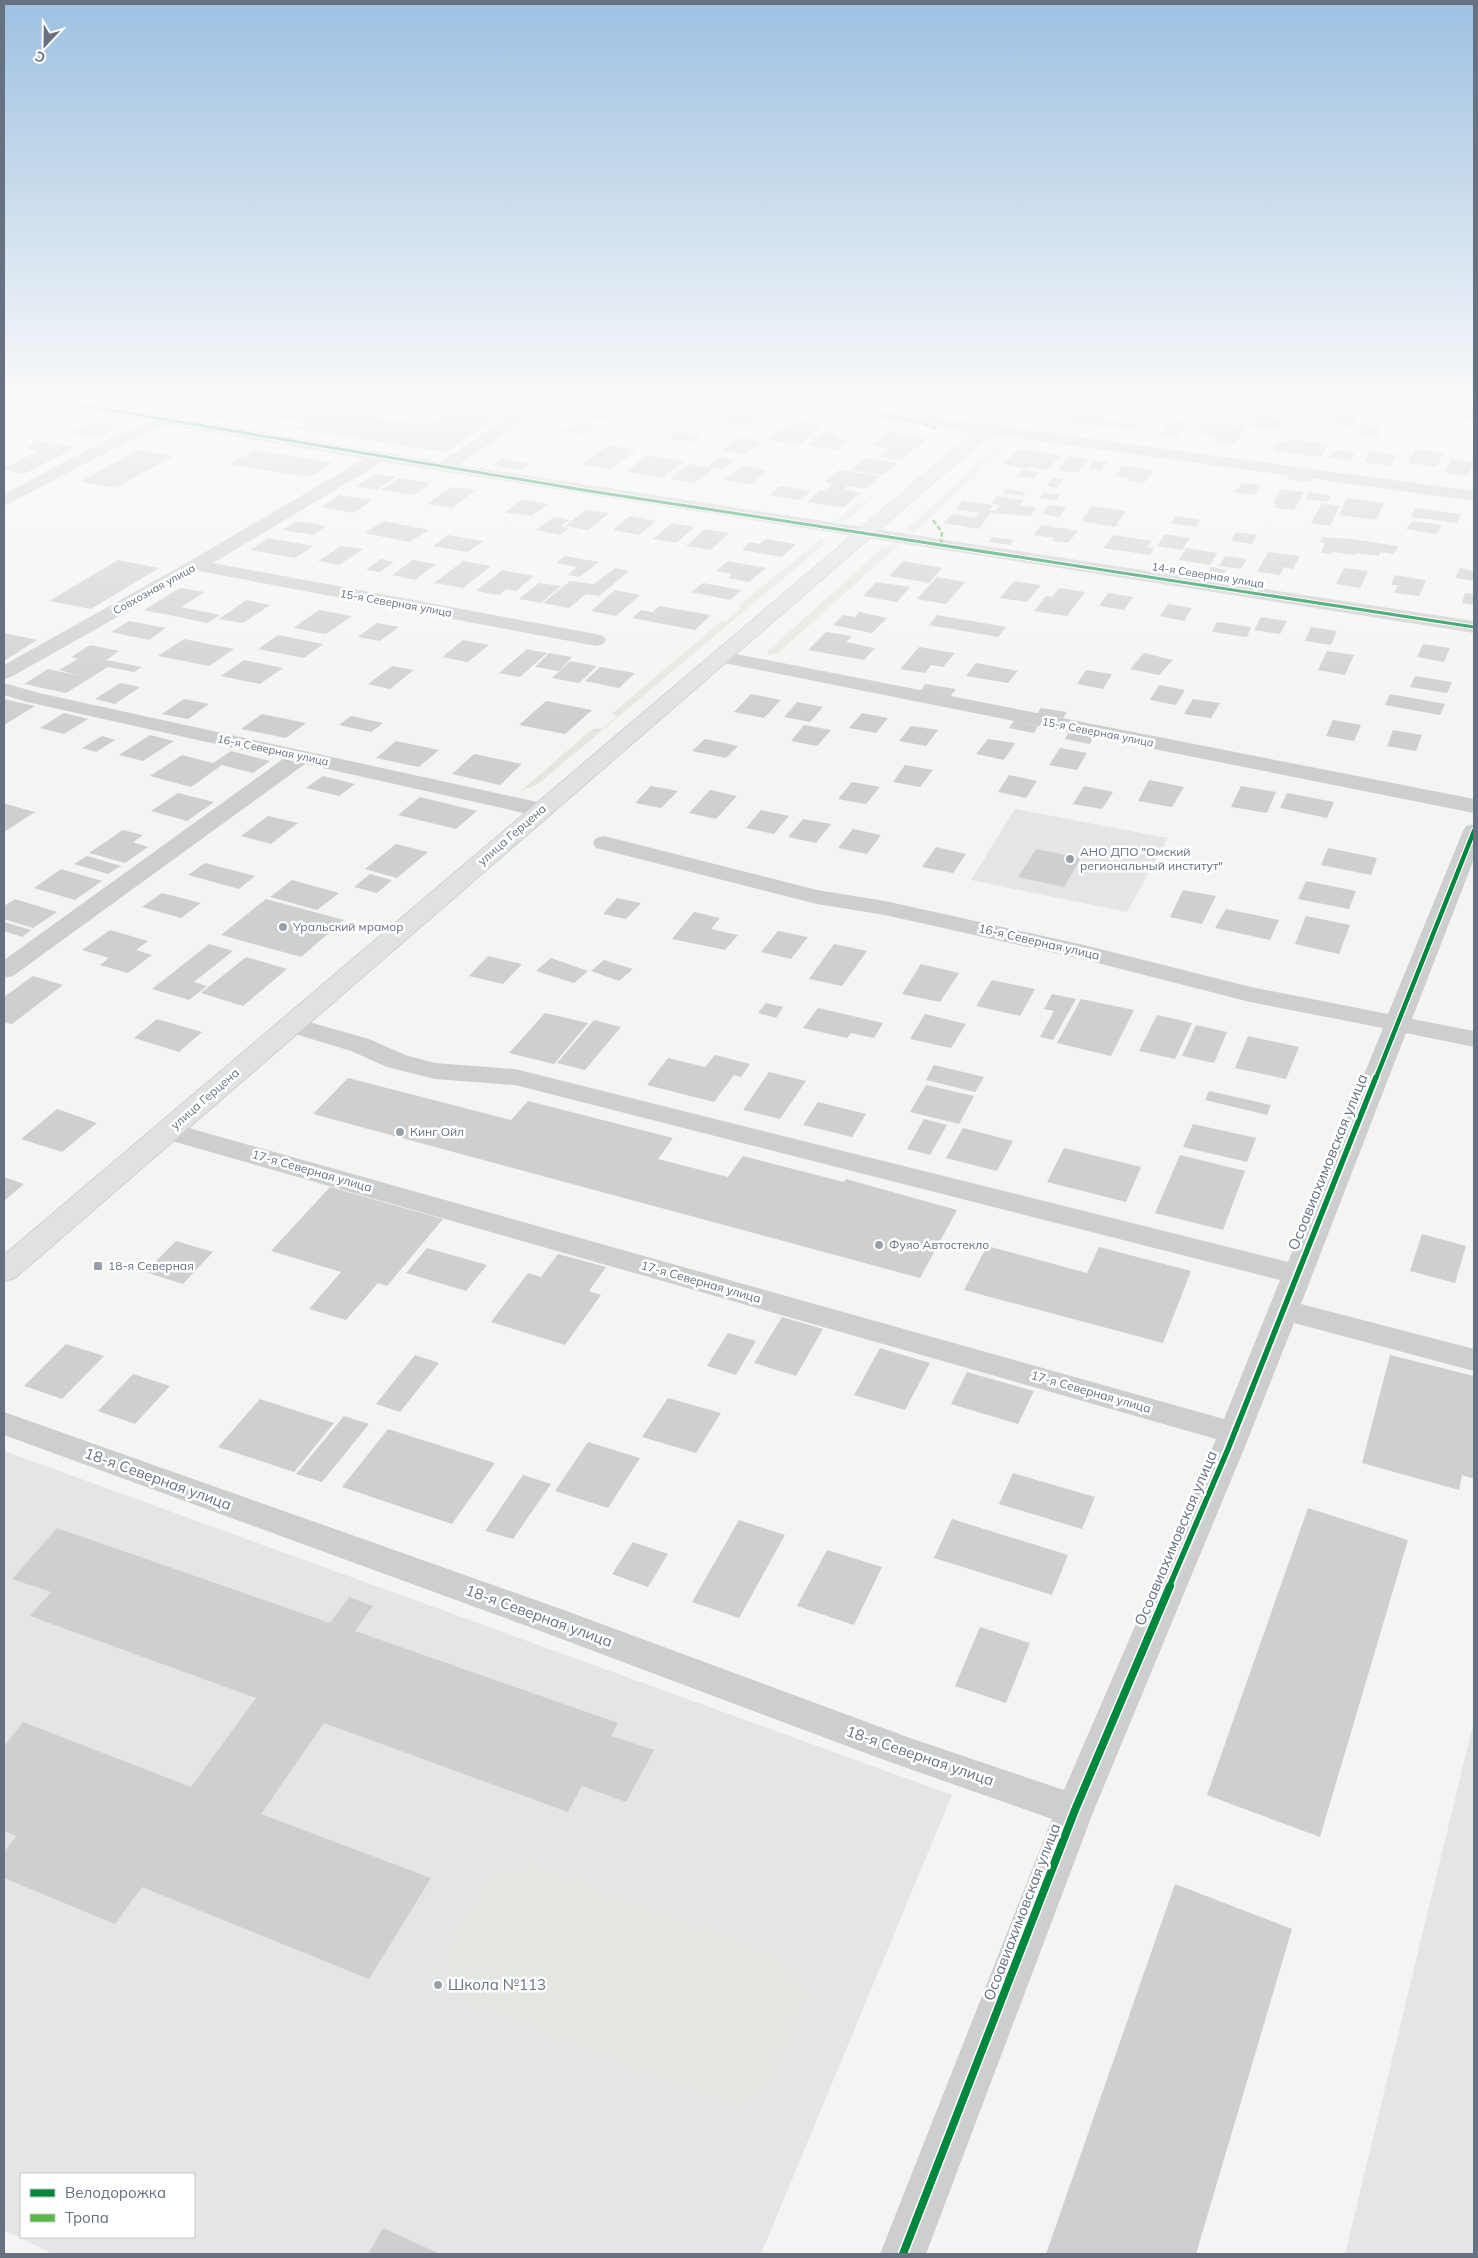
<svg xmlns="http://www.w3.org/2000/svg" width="1478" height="2258" font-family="Mulish,sans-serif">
	<rect width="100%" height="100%" fill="#f4f5f3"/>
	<path fill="#e4e6e6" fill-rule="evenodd" d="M1015 809 1168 838 1127 912 971 880Z
		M4 1451 952 1795 761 2254H53L4 2230ZM21 2174H194V2237H21Z
		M1474 1720V2254H1345Z"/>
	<path fill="#e4e7e1" d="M996 446 1006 447 1000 451 986 466 980 465 976 468 982 470 913 533 906 530Z
		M872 494H875L851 518 834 522 856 504 868 501Z
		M821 539 824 540 822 546 538 784 521 791 592 729 603 728 618 716 612 714 720 622 728 620 741 609 739 605Z
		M900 544 778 653 768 655 767 652 882 548Z
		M532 1867 546 1870 774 1955C787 1962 801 1971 804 1987 810 2011 780 2081 759 2094 744 2103 727 2102 711 2099L472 2004C460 1997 449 1988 446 1972 442 1948 481 1885 502 1874 511 1869 521 1868 532 1867Z"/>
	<path fill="#cecfcf" d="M151 400H171L178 401 167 407 144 403Z
		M235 400 261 402 224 421 202 416Z
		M284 400H309L301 404Z
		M467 400H526L445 452 296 429 307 423 274 418 287 410 320 415 328 410 427 425Z
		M604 400H639L606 421 578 417Z
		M925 400H956L970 402 962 409 921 403Z
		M1081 400H1121L1111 407Z
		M1379 400H1411L1428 402 1418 417 1371 410Z
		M1161 403 1184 406 1175 419 1152 416Z
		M1069 405 1098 409 1093 415 1108 417 1106 420 1138 424 1133 430 1053 420Z
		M1457 405 1474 408V420L1450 417Z
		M4 407 11 409 25 412 14 417 4 415Z
		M1213 409 1232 412 1227 419 1208 417Z
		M1305 410 1329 413 1325 420 1301 417Z
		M738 412 758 415 746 425 725 422Z
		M1335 413 1358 416 1352 427 1328 424Z
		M1257 415 1284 419 1277 430 1250 427Z
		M1172 420 1188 422 1177 438 1161 435Z
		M1206 420 1247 427 1233 445 1214 442 1219 436 1196 433Z
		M798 421 823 424 800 445 769 440 783 428 789 429Z
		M91 423 117 427 97 438 71 433Z
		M576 424 594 428 580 435 562 431Z
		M1362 424 1382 427 1377 437 1356 435Z
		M677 432 702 435 693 442 668 439Z
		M822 432 837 434 834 438 848 440 837 450 807 445Z
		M889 432 928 438 901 460 879 457 889 448 873 446Z
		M739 437 763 442 746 454 722 450Z
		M1290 439 1328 444 1321 457 1273 451 1279 441 1288 442Z
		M39 441 76 447 24 474 4 470V468L38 451 25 448Z
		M608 445 637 450 610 469 582 465Z
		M1019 449 1061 455 1047 470 1028 467 1026 469 1003 464Z
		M1415 449 1443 453 1437 467 1408 463Z
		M138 450 173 456 116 488 80 482Z
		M254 450 333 463 310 477 230 464Z
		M1333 450 1355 452 1351 461 1329 458Z
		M1370 451 1397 455 1391 466 1364 462Z
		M647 455 684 461 662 478 626 472Z
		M1069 456 1089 459 1078 473 1058 470Z
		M719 457 735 460 723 469 714 467 695 483 669 479 689 464 707 467Z
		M864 458 897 463 883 475 851 470Z
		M501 459 530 464 522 470 492 465Z
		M1451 459 1474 462 1468 476 1445 473Z
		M1095 460 1107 462 1100 471 1088 469Z
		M742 466 767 470 751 484 724 480Z
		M1123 466 1154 470 1144 483 1129 481 1130 479 1114 476Z
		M839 470 880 476 866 489 847 486 844 489 861 493 843 508 807 502 820 490 825 491 831 485 826 481Z
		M1022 470 1039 472 1034 479 1017 476Z
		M375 474 396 477 377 490 356 486Z
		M1289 475 1312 478 1310 482 1287 479Z
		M399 478 431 483 414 495 381 490Z
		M1053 478 1063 479 1057 488 1047 486Z
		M1242 483 1261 485 1255 495 1235 492Z
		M780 486 811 491 801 500 769 495Z
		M452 487 476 490 452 508 427 504Z
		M1005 489 1026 492 1023 496 1002 493Z
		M1282 489 1304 492 1294 510 1275 508 1277 504 1273 503Z
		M1309 492 1331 496 1327 502 1305 499Z
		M1043 493 1060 495 1056 500 1039 498Z
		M339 495 372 500 354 513 321 507Z
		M997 496 1024 500 1020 505 1037 508 1030 516 990 513 979 529 943 523 953 514 976 518 979 513 955 509 963 501 993 505 989 510 995 511 1000 505 991 503Z
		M1347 498 1384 503 1376 520 1339 515Z
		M522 499 548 504 531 516 505 512Z
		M1322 503 1340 506 1330 526 1311 523Z
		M1049 505 1066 507 1059 517 1042 514Z
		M1092 506 1126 511 1115 527 1081 521Z
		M1415 508 1461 514 1457 523 1411 517Z
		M586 510 609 513 588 530 565 526Z
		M630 516 656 521 639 535 613 530Z
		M1176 516 1200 520 1196 527 1171 523Z
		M554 517 570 520 561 526 569 528 560 535 536 530Z
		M296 521 326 526 313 535 283 530Z
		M384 521 429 530 409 542 364 533Z
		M1413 521 1442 525 1436 534 1406 529Z
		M672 523 695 527 676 543 653 539Z
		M1042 525 1078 531 1068 543 1052 541 1054 538 1033 535Z
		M705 529 729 533 711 550 686 546Z
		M1236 532 1257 535 1252 544 1231 541Z
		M1165 534 1190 538 1182 550 1157 546Z
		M448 535 483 541 468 552 433 546Z
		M1113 535 1152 541 1147 547 1154 548 1150 555 1103 548Z
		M992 537 1014 540 1010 545 988 542Z
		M1322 537 1352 539 1398 546 1394 554 1380 552 1379 556 1356 553 1355 555 1333 552 1332 554 1321 553 1325 543 1320 542Z
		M268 538 313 546 295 558 250 550Z
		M766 539 796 544 782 557 742 550 750 542 760 544Z
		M341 546 363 549 339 565 318 561Z
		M1186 548 1217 553 1210 565 1179 560Z
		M1268 552 1300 556 1293 569 1284 567 1280 575 1257 572Z
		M565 556 599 562 580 577 568 575 577 567 556 563Z
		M1225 556 1247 559 1241 569 1219 566Z
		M381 559 394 562 380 572 366 570Z
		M118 560 159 568 91 609 49 601Z
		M413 560 436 564 415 580 392 575Z
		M463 561 491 566 463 588 434 583Z
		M728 561 766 568 749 582 728 578 732 574 716 571Z
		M903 561 942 568 929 583 889 576Z
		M1211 567 1226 570 1222 578 1207 576Z
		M615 568 629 571 599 596 586 594 569 608 543 603 570 581 594 584Z
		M1344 568 1368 571 1360 588 1336 584Z
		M1460 568 1474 571V581L1455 578Z
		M502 570 534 576 516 591 506 589 499 595 476 591Z
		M1395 575 1426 580 1419 596 1394 593 1398 585H1391Z
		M937 577 965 582 946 604 917 599Z
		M1014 581 1041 585 1027 602 1000 598Z
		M876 582 910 587 897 602 863 596Z
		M539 583 561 586 541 603 519 599Z
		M703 583 741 590 730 600 691 592Z
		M180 588 205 592 181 607 220 615 208 623 144 610Z
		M1059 588 1085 592 1067 616 1034 611 1046 596 1052 597Z
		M615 590 640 595 616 616 591 611Z
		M1108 593 1133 597 1124 610 1099 606Z
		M1465 593 1474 594V605L1462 603Z
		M246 600 270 605 243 623 219 619Z
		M1168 604 1192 608 1184 621 1160 616Z
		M659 606 711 615 695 630 632 618 641 610 653 612Z
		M319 610 352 616 326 634 293 628Z
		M859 612 887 618 872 633 833 625 843 615 855 617Z
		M937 615 1006 627 998 637 929 625Z
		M1261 617 1287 621 1280 634 1254 630Z
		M129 621 166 628 149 640 111 632Z
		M1217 622 1251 627 1247 637 1212 632Z
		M377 623 399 627 380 641 358 637Z
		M1311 627 1337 631 1331 645 1305 641Z
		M826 632 852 636 846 642 875 648 864 660 808 650Z
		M4 633 37 640 4 661Z
		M278 635 323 644 304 658 258 649Z
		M184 639 234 649 209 666 158 656Z
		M463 640 489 645 468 662 442 657Z
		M1423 644 1450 648 1444 662 1417 657Z
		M90 645 119 651 106 660 142 667 134 672 108 667 66 693 24 684 48 669 81 676 59 670 78 659 71 657Z
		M919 647 955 653 943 667 931 665 925 673 900 669Z
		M527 649 547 653 520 677 499 673Z
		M1327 651 1354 655 1345 675 1318 670Z
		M549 653 572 657 559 671 535 667Z
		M1144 653 1173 660 1159 675 1130 669Z
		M244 660 283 668 260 684 221 676Z
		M570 661 597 666 579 683 552 678Z
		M976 663 1018 671 1008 683 966 676Z
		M392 666 414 670 390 689 368 684Z
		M600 667 635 673 619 688 585 681Z
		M1086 670 1112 674 1103 689 1077 684Z
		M1415 676 1452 682 1447 693 1410 687Z
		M120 683 140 687 115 704 95 699Z
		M925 684 956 689 950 697 920 692Z
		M1159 685 1185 690 1176 705 1150 700Z
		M751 694 781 700 764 718 734 712Z
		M1390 694 1445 704 1440 715 1385 705Z
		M4 699 35 706 4 725Z
		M184 699 209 704 188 719 162 714Z
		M1193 699 1220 703 1211 718 1184 714Z
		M546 701 592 710 565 734 519 725Z
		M797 702 823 707 810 722 784 717Z
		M1041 708 1067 712 1063 718 1037 714Z
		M64 713 88 719 64 734 40 728Z
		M862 713 888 718 876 733 849 728Z
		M262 714 306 723 286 738 241 729Z
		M351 716 383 723 371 732 339 725Z
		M1333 720 1361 725 1354 741 1326 736Z
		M1014 721 1038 726 1034 733 1009 728Z
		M804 725 831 730 817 746 791 741Z
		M911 726 938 730 926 746 899 741Z
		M1393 730 1422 735 1416 751 1387 746Z
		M1069 732 1094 736 1090 744 1065 739Z
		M150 735 174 741 143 761 119 755Z
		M102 736 115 740 96 752 82 748Z
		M705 739 738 746 726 758 692 751Z
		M988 739 1015 743 1004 760 976 754Z
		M396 741 439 750 419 767 376 758Z
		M1060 748 1087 753 1077 770 1049 765Z
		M231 751 270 761 253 773 222 765 191 787 150 776 182 755 213 763Z
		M474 754 522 764 500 785 452 774Z
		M905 765 933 770 920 787 893 782Z
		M1009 775 1037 781 1026 798 998 792Z
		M323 776 355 784 339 796 306 788Z
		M1149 780 1184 787 1172 807 1138 801Z
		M852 782 880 787 866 804 838 799Z
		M651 786 678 791 661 808 635 803Z
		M1084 786 1113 792 1102 809 1073 804Z
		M1241 786 1276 792 1267 813 1231 807Z
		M710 790 737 796 716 819 689 813Z
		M178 793 214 802 187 821 151 811Z
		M1287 793 1334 802 1327 818 1280 808Z
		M420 797 477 811 456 829 398 815Z
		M6 804 35 812 4 832V805Z
		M761 810 789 816 774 834 746 828Z
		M268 816 298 823 271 844 241 836Z
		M803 819 831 824 816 843 788 837Z
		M853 829 881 835 867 854 838 848Z
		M123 830 143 835 133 842 148 847 125 863 89 853Z
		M396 844 428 852 397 878 365 869Z
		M936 847 966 854 953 873 922 867Z
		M1328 848 1377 858 1371 875 1321 865Z
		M1036 849 1081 858 1064 887 1018 877Z
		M87 856 121 866 108 874 74 864Z
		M205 863 255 876 239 889 188 875Z
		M61 869 102 881 75 900 34 888Z
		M370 874 392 880 377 893 354 887Z
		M292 880 339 893 317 910 270 897Z
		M1306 881 1356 891 1349 909 1298 899Z
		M1183 890 1216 896 1202 924 1170 917Z
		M162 893 201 903 181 918 142 907Z
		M617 898 641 903 626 919 603 914Z
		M15 899 57 912 33 928 4 919V906Z
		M266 899 344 920 301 957 221 935Z
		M1226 909 1279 920 1270 940 1215 928Z
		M694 912 720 918 711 929 738 935 725 950 672 939Z
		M1306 916 1350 925 1339 954 1295 944Z
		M4 922 31 930 22 937 4 931Z
		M110 930 148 941 136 950 152 955 128 973 100 965 109 958 82 950Z
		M778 931 808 937 791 959 761 952Z
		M209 944 233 951 194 982 207 986 189 1000 152 989Z
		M834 944 867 951 842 986 809 979Z
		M488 956 522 964 503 984 469 976Z
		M246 957 287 969 243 1006 201 993Z
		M551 958 588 971 574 983 536 971Z
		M604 960 633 969 619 981 591 971Z
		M921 964 959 973 940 1002 902 994Z
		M33 976 63 985 12 1024 4 1022V997Z
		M992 980 1035 989 1020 1016 976 1006Z
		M1052 994 1076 999 1053 1040 1040 1037 1054 1011 1044 1009Z
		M1081 999 1134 1010 1111 1056 1057 1043Z
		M766 1003 783 1007 776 1018 758 1013Z
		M818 1008 883 1023 874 1038 851 1033 847 1038 803 1028Z
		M545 1013 588 1023 554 1064 509 1053Z
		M925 1014 966 1024 951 1048 910 1039Z
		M1157 1015 1192 1023 1175 1059 1139 1051Z
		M157 1019 202 1032 179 1052 134 1038Z
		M594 1020 621 1027 585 1070 557 1063Z
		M1196 1025 1227 1032 1214 1063 1182 1056Z
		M1248 1036 1299 1047 1286 1079 1235 1068Z
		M715 1055 750 1064 741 1077 734 1075 714 1102 647 1085 668 1058 705 1067Z
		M934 1065 984 1077 975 1092 926 1080Z
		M769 1072 806 1081 780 1119 743 1110Z
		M348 1078 511 1120 528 1101 673 1138 658 1159 728 1177 743 1156 844 1182 846 1179 957 1210 920 1278 313 1114Z
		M926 1085 974 1096 959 1124 910 1112Z
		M1209 1091 1271 1105 1267 1115 1205 1100Z
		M818 1102 866 1114 852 1137 803 1125Z
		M57 1109 97 1123 62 1152 21 1139Z
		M924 1119 947 1125 930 1155 907 1149Z
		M1193 1124 1256 1138 1247 1162 1183 1147Z
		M963 1128 1013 1141 997 1171 946 1158Z
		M1064 1148 1141 1167 1126 1202 1047 1182Z
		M1180 1155 1245 1171 1223 1230 1155 1213Z
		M4 1177 24 1184 4 1201Z
		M330 1187 443 1219 387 1286 378 1283 346 1320 309 1309 341 1272 271 1251Z
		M1422 1234 1466 1246 1455 1283 1410 1271Z
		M176 1241 213 1252 183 1284 145 1272Z
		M987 1246 1087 1273 1099 1247 1191 1271 1163 1343 964 1290Z
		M427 1248 487 1265 466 1291 406 1273Z
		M558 1254 606 1267 589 1291 601 1295 565 1345 491 1322 528 1273 541 1277Z
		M782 1317 823 1329 796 1376 754 1363Z
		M728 1333 756 1341 736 1375 707 1366Z
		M66 1344 104 1356 62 1399 24 1386Z
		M880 1348 930 1363 905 1410 854 1395Z
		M415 1355 439 1363 400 1412 376 1404Z
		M1390 1355 1474 1376V1479L1462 1475 1459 1490 1362 1463Z
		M967 1372 1034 1391 1018 1424 951 1404Z
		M133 1374 170 1386 135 1424 98 1411Z
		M668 1398 721 1413 696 1453 642 1437Z
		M260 1399 334 1423 294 1472 218 1447Z
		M344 1416 369 1424 322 1482 296 1474Z
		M388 1429 495 1463 452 1524 342 1487Z
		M588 1442 640 1458 608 1508 555 1491Z
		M1013 1473 1095 1497 1082 1529 999 1504Z
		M523 1475 551 1484 513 1539 485 1531Z
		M1308 1508 1408 1540 1320 1837 1207 1795Z
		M952 1519 1068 1555 1052 1595 934 1558Z
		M739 1520 785 1535 739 1618 692 1602Z
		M57 1528 330 1623 349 1597 373 1606 355 1631 618 1723 611 1736 654 1750 626 1802 582 1786 568 1812 324 1723 261 1814 431 1878 369 1979 142 1887 115 1924 4 1878V1852L16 1836 4 1831V1746L23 1722 191 1787 256 1698 30 1616 51 1592 12 1579Z
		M633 1542 668 1554 648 1587 612 1574Z
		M827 1550 882 1567 854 1625 797 1606Z
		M980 1627 1030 1643 1006 1703 955 1686Z
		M1175 1884 1292 1929 1196 2254H1046Z
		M383 2228 440 2254H368Z"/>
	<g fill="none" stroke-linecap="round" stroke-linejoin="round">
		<g stroke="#d0d1d1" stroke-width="2">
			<path id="major" d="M1012 400H1029L15 1278 4 1281V1255Z"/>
		</g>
		<path fill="#cdcece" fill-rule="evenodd" d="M43 400H74L163 415 197 400H216L214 403 181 418 441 462 533 400H550L548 403 459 465 1474 621V633L382 462 213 563 596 634 603 636 606 640 603 644 596 646 199 571 11 677 4 679V665L190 561 364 459 166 425 113 449 4 506V494L101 443 148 422 50 405 45 403Z
			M769 400H808L1474 491V501L777 405Z
			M721 651 1474 799V813L714 661 711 657 714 653Z
			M4 683 39 693 542 803 550 805 553 810 550 815 542 817 305 764 13 976 4 978V960L283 759 27 702 4 695Z
			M1474 824V859L1412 1019 1474 1031V1047L1406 1033 1301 1304 1474 1349V1371L1294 1323 1244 1449 1094 1810 926 2254H880L1052 1819 887 1761 535 1629 4 1435V1412L561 1609 910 1738 1064 1790 1216 1439 158 1137 154 1131 158 1125 168 1123 178 1125 1224 1419 1280 1280 515 1085 435 1079 387 1067 351 1051 282 1030 278 1025 282 1020 291 1017 369 1039 405 1055 435 1063 515 1069 1288 1262 1383 1028 1250 1002 1082 959 885 915 817 904 596 848 593 843 596 838 604 836 817 890 885 901 1084 945 1251 987 1388 1014 1463 831 1466 826Z"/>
		<use href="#major" fill="#e0e1e1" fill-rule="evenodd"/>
		<path stroke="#58b947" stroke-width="2.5" stroke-dasharray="5 2.5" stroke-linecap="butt" d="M880 414 917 421 935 429V433
			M933 520 942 532 941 542 948 545"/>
		<g stroke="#fff" stroke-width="5">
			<path id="cycleway-far3" d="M50 400 583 490 1474 627"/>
		</g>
		<g stroke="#fff" stroke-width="7">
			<path id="cycleway-far2" d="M1376 1078 1474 831"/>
		</g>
		<g stroke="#fff" stroke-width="9">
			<path id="cycleway-far1" d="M1169 1587 1228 1449 1376 1077"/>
		</g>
		<g stroke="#fff" stroke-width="11">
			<path id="cycleway" d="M903 2254 1075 1810 1170 1586"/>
		</g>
		<use href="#cycleway-far3" stroke="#00873e" stroke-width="3"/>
		<use href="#cycleway-far2" stroke="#00873e" stroke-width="4.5"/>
		<use href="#cycleway-far1" stroke="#00873e" stroke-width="5.5"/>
		<use href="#cycleway" stroke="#00873e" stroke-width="8"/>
	</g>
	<linearGradient id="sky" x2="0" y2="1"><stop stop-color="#9dc0e1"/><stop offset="0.56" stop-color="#fafafa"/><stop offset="1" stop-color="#fafafa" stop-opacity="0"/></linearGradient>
	<rect width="1478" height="716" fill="url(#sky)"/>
	<g fill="#989faa" stroke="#fff" stroke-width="2">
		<circle cx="1070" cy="859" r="5"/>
		<circle cx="283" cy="927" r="5"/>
		<circle cx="400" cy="1132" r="5"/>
		<circle cx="879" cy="1245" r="5"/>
		<rect x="93" y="1261" width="10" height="10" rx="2.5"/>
		<circle cx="438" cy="1985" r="5"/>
	</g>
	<g text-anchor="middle" stroke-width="5" stroke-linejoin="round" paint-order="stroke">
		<g font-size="11" fill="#667182" stroke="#fff">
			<text transform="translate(1208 575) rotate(9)" y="4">14-я Северная улица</text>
			<text transform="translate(154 589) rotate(-29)" y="4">Совхозная улица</text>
			<text transform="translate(396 603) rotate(10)" y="4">15-я Северная улица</text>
			<text transform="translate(1098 732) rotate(11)" y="4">15-я Северная улица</text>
			<text transform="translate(273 750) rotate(12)" y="4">16-я Северная улица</text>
		</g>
		<g font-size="12" fill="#667182" stroke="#fff">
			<text transform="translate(512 835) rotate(-41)" y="4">улица Герцена</text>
			<text transform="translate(1039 942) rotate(13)" y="4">16-я Северная улица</text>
			<text transform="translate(205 1099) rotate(-41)" y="4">улица Герцена</text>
			<text transform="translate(312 1171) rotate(16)" y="4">17-я Северная улица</text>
			<text transform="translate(701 1282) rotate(16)" y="4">17-я Северная улица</text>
			<text transform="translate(1091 1392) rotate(16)" y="4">17-я Северная улица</text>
		</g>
		<g font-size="12" fill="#667182" stroke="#fff" text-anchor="start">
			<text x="1080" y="856">АНО ДПО "Омский<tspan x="1080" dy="14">региональный институт"</tspan></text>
			<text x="293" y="931">Уральский мрамор</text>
			<text x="410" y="1136">Кинг Ойл</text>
			<text x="889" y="1249">Фуяо Автостекло</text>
			<text x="108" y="1270">18-я Северная</text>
		</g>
		<g font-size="15" fill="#667182" stroke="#fff">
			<text transform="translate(1328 1162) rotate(-68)" y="5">Осоавиахимовская улица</text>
			<text transform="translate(158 1479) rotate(20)" y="5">18-я Северная улица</text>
			<text transform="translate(1176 1538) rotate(-67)" y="5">Осоавиахимовская улица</text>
			<text transform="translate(539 1616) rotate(20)" y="5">18-я Северная улица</text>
			<text transform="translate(920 1756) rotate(19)" y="5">18-я Северная улица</text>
			<text transform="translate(1022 1912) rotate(-69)" y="5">Осоавиахимовская улица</text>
		</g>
		<g font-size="15" fill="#667182" stroke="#fff" text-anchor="start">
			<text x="448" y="1990">Школа №113</text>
		</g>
	</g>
	<rect width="1478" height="2258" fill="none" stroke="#667182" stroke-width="10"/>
	<rect x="20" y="2173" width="175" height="65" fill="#ffffff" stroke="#c2c6cd"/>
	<rect x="30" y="2189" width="25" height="8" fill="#00873e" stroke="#c2c6cd"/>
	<text x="65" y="2198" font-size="15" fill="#667182">Велодорожка</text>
	<rect x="30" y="2214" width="25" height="8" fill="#58b947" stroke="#c2c6cd"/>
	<text x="65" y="2223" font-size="15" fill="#667182">Тропа</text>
	<g transform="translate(45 45) rotate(202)" stroke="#ffffff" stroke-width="4" paint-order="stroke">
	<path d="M0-4L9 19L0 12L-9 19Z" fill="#667182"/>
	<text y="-8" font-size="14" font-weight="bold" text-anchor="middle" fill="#667182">С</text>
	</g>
</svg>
